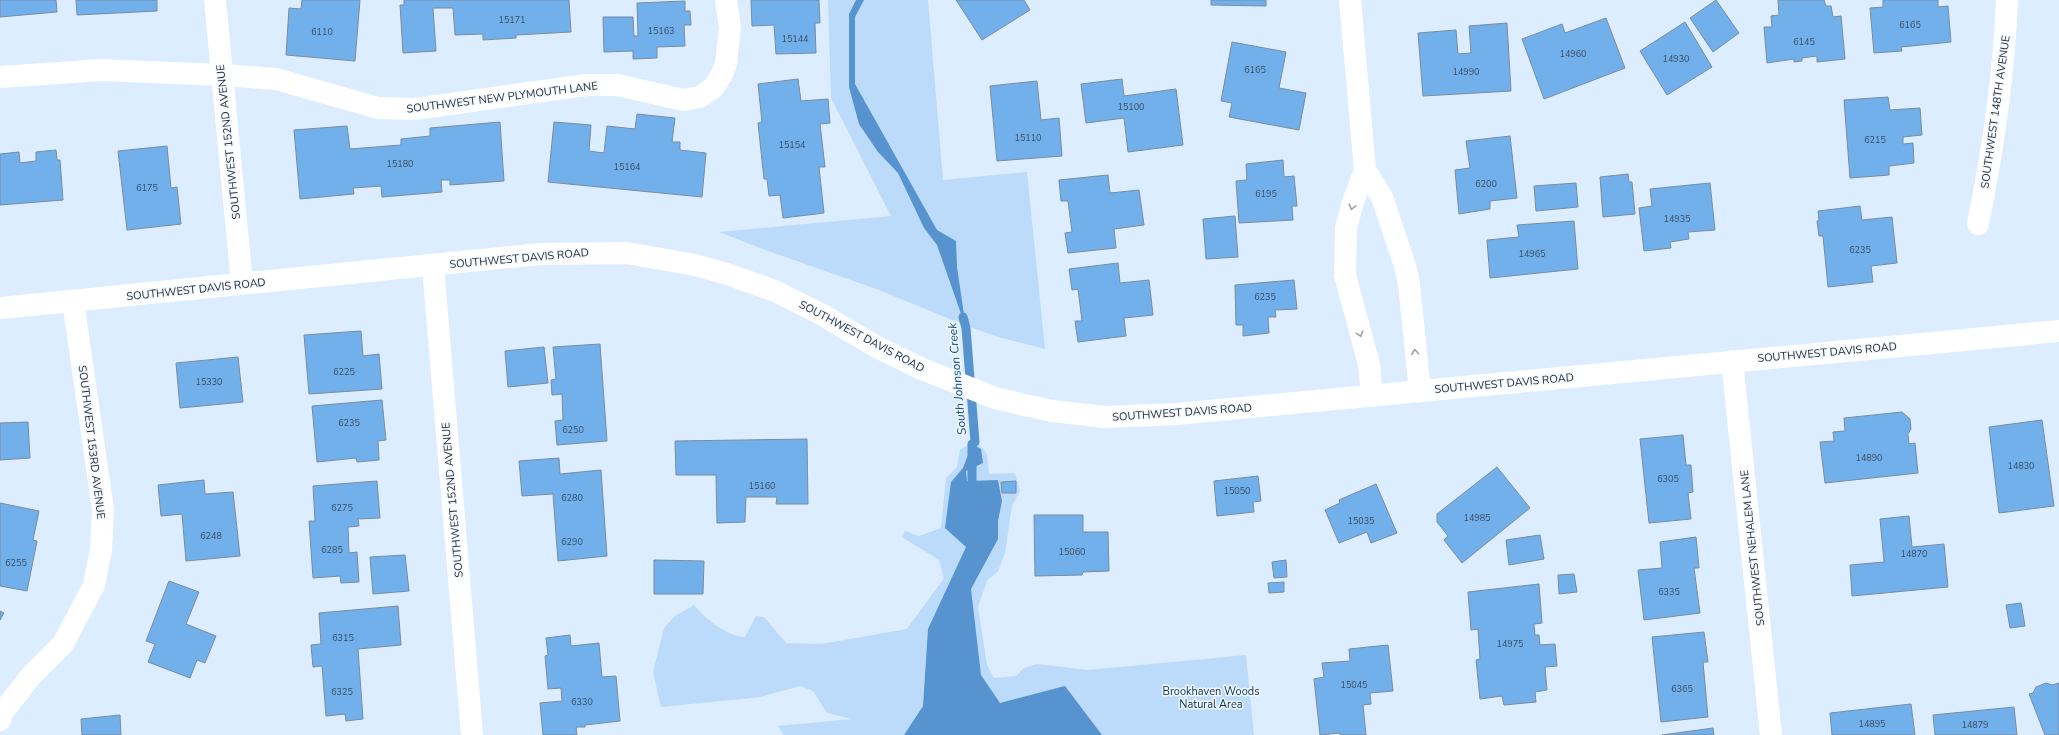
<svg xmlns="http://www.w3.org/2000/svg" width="2059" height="735" font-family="'Nunito Sans',sans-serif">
	<rect width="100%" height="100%" fill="#dcedff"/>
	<path fill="#bcdbfb" d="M828 0H928L943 180 1027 172 1045 349 998 337 962 324 879 290 760 248 719 232 891 216 831 98Z
		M976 440 987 454 989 474 1015 473 1020 491 1012 506 1005 553 998 571 987 581 978 607 987 665 994 678 1016 676 1024 668 1037 664 1088 670 1246 655 1254 735H784L778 726 852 719 827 713 813 691 800 686 760 697 661 707 653 672 664 628 675 616 694 605C704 618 728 637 745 637L756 616 764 617 786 643 821 644 907 629 944 578 939 560 902 537 905 531 919 536 941 528 946 478 957 467 960 450Z"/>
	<path fill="#5793ce" d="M856 0H864L855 17V84L937 230 956 241 957 267 966 328 937 245 924 228 898 173 878 152 859 124 849 87V14Z
		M972 444 981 449 983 463 966 471 967 481 998 480 1002 501 998 521V539L971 589 981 675 1000 703 1065 686 1102 735H904L923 706 928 629 966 547 945 528 951 482 963 468Z"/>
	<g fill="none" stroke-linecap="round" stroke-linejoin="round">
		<path stroke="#5793ce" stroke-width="9" d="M963 317 966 328 975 442 972 444V492"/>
	</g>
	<path fill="#72b0ec" stroke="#798ca1" d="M0 0H56L57 12 0 17Z
		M76 0H157V11L77 15Z
		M302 0H360L355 61 286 55 289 8 301 9Z
		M404 0H569L571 32 516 35V38L483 40V34L455 35 453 8H433L436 51 403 53 400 5H404Z
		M751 0H819L820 23H815L816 53 776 54 774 25 752 26Z
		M956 0H1024L1030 10 982 40Z
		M1211 0H1266V6L1211 5Z
		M1716 0 1739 33 1713 52 1690 18Z
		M1778 0H1824L1826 6H1831L1833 17 1841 16 1845 59 1817 62V56L1802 58V61L1794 62V59L1767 63 1764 27H1772L1771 16 1779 15Z
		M1883 0H1938V7L1948 6 1951 42 1901 47 1902 51 1874 53 1870 8 1883 7Z
		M685 1V11H690L691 25H684L685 46 657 47V58L633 59V51L604 52 603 17H633L634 36H638L637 3Z
		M1606 18 1625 68 1544 99 1522 39 1562 24 1565 33Z
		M1685 22 1712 67 1667 95 1640 51Z
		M1507 23 1511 91 1423 96 1418 33 1456 30 1458 54 1471 53 1469 26Z
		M1232 42 1286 52 1279 88 1306 93 1299 130 1229 117 1232 103 1221 101Z
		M798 79 801 101 828 99 830 123 820 124 825 167H819L824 213 783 218 780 195 769 196 767 179H764L758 123 762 122 758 84Z
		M1122 79 1124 96 1176 89 1183 145 1128 152 1124 118 1086 123 1081 84Z
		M1037 81 1041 120 1059 118 1062 156 997 161 990 86Z
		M1888 97 1890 110 1920 108 1922 135 1903 137V144L1913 143 1914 163 1889 166V175L1850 178 1844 100Z
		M637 114 675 118 672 142H680V150L706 153 702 197 548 182 554 122 591 125 589 151 604 153 607 126 635 129Z
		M500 122 504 181 450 185V180H441L442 192 382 197 381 186 353 188 354 194 300 199 294 130 347 126 350 149 401 145V139L430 136V128Z
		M1510 136 1517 198 1490 201V209L1459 214 1455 170 1470 168 1466 141Z
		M167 146 171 188 177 187 181 224 127 230 118 151Z
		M56 150 57 160H60L63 200 0 205V154L19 152 20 163 36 161V152Z
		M1283 160 1284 177 1294 176 1297 206H1292L1293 220 1239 223 1236 181 1247 180 1246 164Z
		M1628 174 1629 182H1632L1635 214 1603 217 1600 177Z
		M1108 175 1110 193 1139 190 1144 225 1114 229 1116 248 1068 253 1065 233 1072 232 1068 201H1061L1059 180Z
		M1576 183 1578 207 1536 211 1534 186Z
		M1710 183 1715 230 1688 232 1689 239 1670 242 1671 248 1644 251 1639 208 1652 206 1650 189Z
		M1860 206 1862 220 1892 217 1897 263 1871 266 1873 282 1828 287 1823 236H1819L1817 221 1819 220 1818 211Z
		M1235 216 1238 257 1206 259 1203 219Z
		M1574 221 1578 269 1490 278 1487 240 1519 237 1517 225Z
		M1118 263 1120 283 1149 280 1153 315 1124 318 1126 336 1078 342 1075 321H1082L1078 289 1072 290 1069 269Z
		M1294 280 1297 309 1275 310 1276 317H1268L1269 333 1243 336V325H1236L1235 285Z
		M361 331 363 356 379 354 382 389 309 394 304 335Z
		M600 344 607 441 557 445 555 421 563 420 562 394 552 395 551 380 556 379 553 347Z
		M544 347 548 383 508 387 505 351Z
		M238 357 243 402 180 408 176 363Z
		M382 400 386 440 378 441 379 460 357 462 356 458 317 462 312 406Z
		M1902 412 1910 419 1911 429 1908 434 1909 444 1915 443 1918 473 1825 483 1820 442 1834 441 1833 432 1845 431 1844 418Z
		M2042 420 2054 506 1999 513 1989 427Z
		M28 422 30 458 0 460V423Z
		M1683 435 1686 465H1691L1693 492 1688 493 1691 519 1649 523 1640 439Z
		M807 439 808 504H776L777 497H746L745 522 717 523 716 475H676L675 441Z
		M559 458 560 474 601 470 607 556 558 561 553 494 522 496 519 461Z
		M1497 467 1530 508 1462 563 1444 540 1448 536 1437 522V514Z
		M1258 476 1261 501 1253 502 1254 512 1217 516 1214 481Z
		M204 480 205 494 233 492 240 556 186 561 182 514 161 516 158 485Z
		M377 481 380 518 358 519 359 526 348 527 349 553 357 552 359 582 341 583 340 576 313 578 309 521H315L313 486Z
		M1016 481V493H1002L1001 482Z
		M1376 484 1397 533 1371 543 1367 532 1339 543 1325 510 1340 503 1339 500Z
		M0 503 39 511 33 540 37 541 27 591 0 586Z
		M1034 515H1083V532H1108L1109 571 1083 572 1082 575 1035 576Z
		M1909 516 1912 547 1944 544 1948 587 1852 596 1850 565 1884 562 1880 519Z
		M1540 535 1544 559 1509 565 1506 540Z
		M1696 537 1699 568H1694L1700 613 1644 620 1638 570 1662 568 1660 542Z
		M405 555 409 591 373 594 370 557Z
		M654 560 704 561 703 594H654Z
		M1286 560 1287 577 1274 578 1272 562Z
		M1574 574 1577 592 1559 594 1558 575Z
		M169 581 199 592 186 624 216 636 205 663 197 660 190 678 148 662 155 644 146 641Z
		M1284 582V592L1269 593 1268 583Z
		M1539 584 1542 623 1534 624 1535 635H1539L1540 645 1555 644 1557 666 1545 667 1547 690 1535 692 1536 702 1504 705 1502 696 1480 699 1476 660 1480 659 1478 629 1471 630 1468 592Z
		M2021 603 2025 626 2010 628 2006 605Z
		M398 606 401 645 358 649 363 719 346 721 345 714 326 716 322 666 313 667 311 645 321 644 319 613Z
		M0 611 4 613 0 620Z
		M1704 632 1708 662H1703L1708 717 1661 722 1652 637Z
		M570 635 571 646 599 643 602 677 616 676 620 721 585 725V727H576L577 735H543L540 703 562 701 561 688 548 689 545 656 548 655 546 638Z
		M1388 645 1393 691 1370 693 1371 704 1363 705 1366 735H1340V733L1320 735 1314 679 1324 677 1322 663 1350 661 1349 649Z
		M2046 683 2052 685 2059 683V735H2045L2029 694 2033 693 2036 687Z
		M1911 704 1915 735H1832L1830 713Z
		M2014 707 2017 735H1935L1933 715Z
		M120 715 121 735H82L81 719Z
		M1713 728 1714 735H1662Z"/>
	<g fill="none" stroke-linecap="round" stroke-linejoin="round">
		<path stroke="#fff" stroke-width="22" d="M215 0 242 284
			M1350 0 1365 170 1353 202 1346 228 1345 275 1369 364 1372 395
			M0 77 102 70 222 75 276 79 378 108 415 109 586 85H617L684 100 700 97 713 88 721 76 726 64 730 28 726 0
			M1365 170 1382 197 1405 266 1409 284 1420 391
			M1978 224C1993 150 2004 75 2007 0
			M433 266 472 735
			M0 308 540 254 627 253 695 265 727 274 775 291 821 314 875 346 922 369 995 398 1024 405 1052 411 1105 417 1177 414 2059 331
			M1732 361 1771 735
			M0 720 2 713 30 677 63 644 94 585 101 550 103 510 73 301"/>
	</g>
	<defs><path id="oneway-chevron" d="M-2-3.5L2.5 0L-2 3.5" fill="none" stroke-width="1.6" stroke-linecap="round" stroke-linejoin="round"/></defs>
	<g stroke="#9da1a5">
		<use href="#oneway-chevron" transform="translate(1352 207) rotate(105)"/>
		<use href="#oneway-chevron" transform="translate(1360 334) rotate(72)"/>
		<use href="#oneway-chevron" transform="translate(1415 352) rotate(-95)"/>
	</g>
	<g text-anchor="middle" stroke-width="3" stroke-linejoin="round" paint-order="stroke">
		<g font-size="9" fill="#394e64">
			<text x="512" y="23">15171</text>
			<text x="1910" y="28">6165</text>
			<text x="661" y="34">15163</text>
			<text x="322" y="35">6110</text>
			<text x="795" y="42">15144</text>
			<text x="1804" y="45">6145</text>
			<text x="1573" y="57">14960</text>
			<text x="1676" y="62">14930</text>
			<text x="1255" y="73">6165</text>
			<text x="1466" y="75">14990</text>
			<text x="1131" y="110">15100</text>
			<text x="1028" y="141">15110</text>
			<text x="1875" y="143">6215</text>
			<text x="792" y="148">15154</text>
			<text x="400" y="167">15180</text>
			<text x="627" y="170">15164</text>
			<text x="1486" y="187">6200</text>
			<text x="147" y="191">6175</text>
			<text x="1266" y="197">6195</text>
			<text x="1677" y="222">14935</text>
			<text x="1860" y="253">6235</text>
			<text x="1532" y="257">14965</text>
			<text x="1265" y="300">6235</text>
			<text x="344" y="375">6225</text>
			<text x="209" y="385">15330</text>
			<text x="349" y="426">6235</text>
			<text x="573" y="433">6250</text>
			<text x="1869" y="461">14890</text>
			<text x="2021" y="469">14830</text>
			<text x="1668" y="482">6305</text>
			<text x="762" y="489">15160</text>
			<text x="1237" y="494">15050</text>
			<text x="572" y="501">6280</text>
			<text x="342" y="511">6275</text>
			<text x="1477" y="521">14985</text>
			<text x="1361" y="524">15035</text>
			<text x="211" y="539">6248</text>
			<text x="572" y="545">6290</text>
			<text x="332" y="553">6285</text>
			<text x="1072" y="555">15060</text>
			<text x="1914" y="557">14870</text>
			<text x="16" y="566">6255</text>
			<text x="1669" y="595">6335</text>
			<text x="343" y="641">6315</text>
			<text x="1510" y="647">14975</text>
			<text x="1354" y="688">15045</text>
			<text x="1682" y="692">6365</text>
			<text x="342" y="695">6325</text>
			<text x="582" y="705">6330</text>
			<text x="1872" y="727">14895</text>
			<text x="1975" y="728">14879</text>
		</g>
		<g font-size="11" fill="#262e36" stroke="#f4f8fd">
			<text transform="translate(502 97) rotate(-7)" y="4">SOUTHWEST NEW PLYMOUTH LANE</text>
			<text transform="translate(1995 112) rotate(-82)" y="4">SOUTHWEST 148TH AVENUE</text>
			<text transform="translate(228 142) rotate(-96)" y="4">SOUTHWEST 152ND AVENUE</text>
			<text transform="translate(519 258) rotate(-5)" y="4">SOUTHWEST DAVIS ROAD</text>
			<text transform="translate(196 289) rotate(-6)" y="4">SOUTHWEST DAVIS ROAD</text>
			<text transform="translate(862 336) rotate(28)" y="4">SOUTHWEST DAVIS ROAD</text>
			<text transform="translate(1827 352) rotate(-5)" y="4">SOUTHWEST DAVIS ROAD</text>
			<text transform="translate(1504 383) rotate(-5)" y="4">SOUTHWEST DAVIS ROAD</text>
			<text transform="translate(1182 412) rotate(-4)" y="4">SOUTHWEST DAVIS ROAD</text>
			<text transform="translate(92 442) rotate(83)" y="4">SOUTHWEST 153RD AVENUE</text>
			<text transform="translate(452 500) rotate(-95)" y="4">SOUTHWEST 152ND AVENUE</text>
			<text transform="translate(1752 548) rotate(-96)" y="4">SOUTHWEST NEHALEM LANE</text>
		</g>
		<g font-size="11" fill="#033259" stroke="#f4f8fd">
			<text x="1211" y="695">Brookhaven Woods<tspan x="1211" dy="13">Natural Area</tspan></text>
		</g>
		<g font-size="12" font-style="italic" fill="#034b82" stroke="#f4f8fd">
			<text transform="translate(957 379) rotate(-95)" y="4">South Johnson Creek</text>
		</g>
	</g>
</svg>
